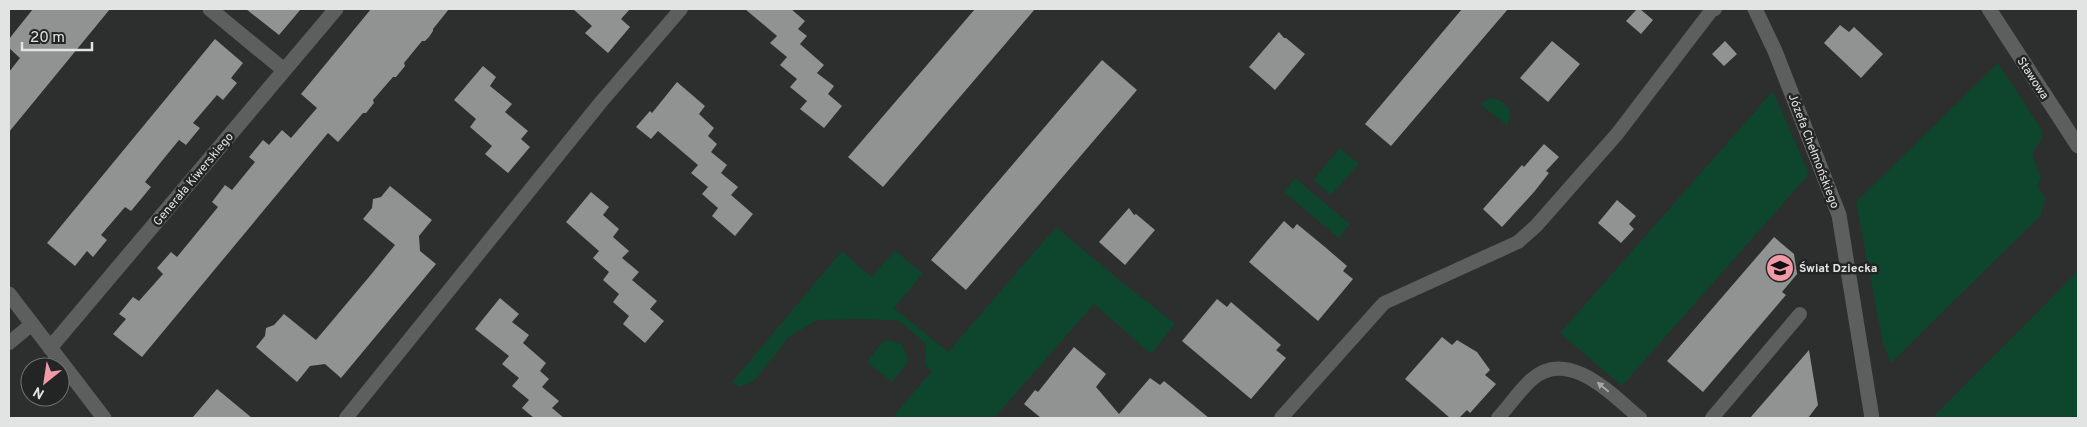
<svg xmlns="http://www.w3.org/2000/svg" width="2087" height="427" font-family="Overpass,sans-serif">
	<rect width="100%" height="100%" fill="#2d2f2e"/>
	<path fill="#0e452d" d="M1998 63 2043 132 2041 140 2032 154 2041 178 2037 187 2045 197 2041 215 1891 363 1883 343 1856 202Z
		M1773 91 1809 174 1622 386 1560 333Z
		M1491 98C1506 100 1514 111 1507 125L1480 104Z
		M1340 148 1359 164 1331 195 1313 180Z
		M1295 178 1350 224 1339 238 1284 192Z
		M1056 227 1117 278 1175 324 1151 354 1094 304 994 418H892L932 371 925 365 926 344 900 321 867 319 817 320 789 337 754 381 740 387 732 382 842 251 871 277 895 251 923 273 894 308 948 352Z
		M2078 271V418H1932Z
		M887 340 902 344 908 358 906 365 892 382 867 362 880 345Z"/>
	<path fill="#909391" d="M33 9H110L9 132V72L20 58 9 48V39Z
		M246 9H301L279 35Z
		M371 9H449L433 29V31L429 37 425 41H422L404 63 405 66 396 77H393L373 100 374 103 366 113H363L338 142 328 133 142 357 113 334 126 319 119 314 133 297 139 301 163 274 157 268 171 252 177 257 200 229 218 207 212 202 225 185 232 190 255 162 249 157 263 140 269 145 282 130 291 138 317 108 301 94Z
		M573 9H630L621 19 630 27 608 53 585 33 592 26Z
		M745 9H791L805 21 798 29 807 36 800 44 824 65 817 73 834 86 828 94 842 106 824 128 800 109 807 101 790 87 797 79 780 65 787 57 770 43 777 36Z
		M975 9H1035L883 187 848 157Z
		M1462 9H1508L1391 146 1365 124Z
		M1637 9H1640L1653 20 1641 34 1626 21Z
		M1840 25 1849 32 1854 27 1883 54 1861 78 1824 43Z
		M1279 32 1284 38H1286L1305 54 1275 90 1249 67Z
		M215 39 243 63 231 78 237 83 223 100 217 95 193 123 200 128 186 145 179 140 161 162 145 182 151 187 131 211 125 207 101 235 107 240 93 257 87 251 75 266 47 243Z
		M1552 41 1580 64 1548 102 1520 78Z
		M1725 41 1737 54 1724 66 1712 54Z
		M1102 60 1137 90 966 290 931 260Z
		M483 66 496 77 490 86 512 104 505 112 528 131 521 139 530 147 508 173 485 154 492 146 470 127 476 119 454 100Z
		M677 82 705 106 699 114 714 128 708 136 717 144 711 152 727 165 721 173 738 187 731 195 753 214 735 236 712 216 718 208 702 194 708 187 691 173 698 165 658 131 651 139 636 127 650 111 652 113Z
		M1544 144 1559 157 1546 171 1549 173 1534 192 1502 227 1483 209 1522 165 1524 167Z
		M390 186 432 220 419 236 420 251 436 264 341 378 325 364 310 366 297 382 256 347 265 336 266 328 274 325 284 314 316 340 369 277 395 245 363 219 372 208 373 199 381 197Z
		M591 192 609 207 603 215 619 229 613 237 629 251 622 258 639 272 632 280 657 301 650 309 664 321 645 343 623 324 629 316 613 302 619 294 603 280 609 272 593 258 599 251 566 222Z
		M1617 200 1636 216 1629 224 1634 229 1621 243 1598 223Z
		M1129 208 1134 215 1136 214 1155 230 1125 265 1099 242Z
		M1284 221 1293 229 1297 224 1325 247 1347 266 1343 271 1353 279 1318 321 1249 262Z
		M1774 237 1794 254 1797 274 1782 292 1786 295 1703 392 1667 361Z
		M500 298 519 314 512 322 529 335 523 343 546 363 540 371 549 379 542 387 559 401 552 408 564 418H534L522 408 529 400 512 386 519 378 502 364 509 356 475 329Z
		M1217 299 1227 307 1231 302 1281 345 1276 350 1286 358 1251 399 1182 341Z
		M1442 337 1452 345 1457 340 1477 352 1490 370 1485 375 1496 384 1470 413 1467 410 1459 418H1450L1405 379Z
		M1074 347 1106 374 1096 387 1119 414 1150 378 1160 385 1164 381 1209 418H1041L1024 404 1035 390 1038 392Z
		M1809 350 1818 405 1808 418H1750Z
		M217 389 252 418H192Z"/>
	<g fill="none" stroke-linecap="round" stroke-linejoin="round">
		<path stroke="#5c5f5d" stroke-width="14" d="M9 343 32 324
			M346 418 601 102 681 9
			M1281 418 1384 303 1518 242 1536 226 1617 134 1711 11 1715 9
			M1498 418C1509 406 1519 391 1531 380 1568 346 1613 396 1640 418
			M1712 418 1800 314"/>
		<path stroke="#5c5f5d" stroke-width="15" d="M210 9 284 70
			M1755 9 1775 51 1839 215 1872 418
			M1989 9 2078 146
			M9 294 104 418
			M50 348 336 9"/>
	</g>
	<defs><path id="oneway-solid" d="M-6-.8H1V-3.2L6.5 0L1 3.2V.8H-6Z" transform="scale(1.25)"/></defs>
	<use fill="#a6a8a7" href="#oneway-solid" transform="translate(1603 387) rotate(-140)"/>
	<defs>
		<g id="school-disc" transform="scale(1.4375)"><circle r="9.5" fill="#f39aa8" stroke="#232524"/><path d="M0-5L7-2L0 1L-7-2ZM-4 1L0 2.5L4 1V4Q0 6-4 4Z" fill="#111"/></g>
	</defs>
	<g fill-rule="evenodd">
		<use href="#school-disc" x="1780" y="268"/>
	</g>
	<g text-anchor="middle" stroke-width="5" stroke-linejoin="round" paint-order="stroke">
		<g font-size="12" fill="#e2e4e3" stroke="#232524">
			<text transform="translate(2033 78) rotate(57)" y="4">Stawowa</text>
			<text transform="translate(1814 151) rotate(69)" y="4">Józefa Chełmońskiego</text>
			<text transform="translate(193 179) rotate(-50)" y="4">Generała Kiwerskiego</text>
		</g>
		<g font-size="12" font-weight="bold" fill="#e2e4e3" stroke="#232524" text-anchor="start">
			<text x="1799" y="272">Świat Dziecka</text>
		</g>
	</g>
	<rect width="2087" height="427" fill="none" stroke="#e2e4e3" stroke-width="20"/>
	<g transform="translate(45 382) rotate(210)"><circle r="24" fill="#232524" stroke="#6f7170"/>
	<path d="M0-4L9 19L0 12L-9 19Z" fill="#f39aa8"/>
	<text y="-8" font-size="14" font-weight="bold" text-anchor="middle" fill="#e2e4e3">N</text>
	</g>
	<path d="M22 42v8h70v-8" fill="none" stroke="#e2e4e3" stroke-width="2.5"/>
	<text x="30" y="42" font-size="15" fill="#e2e4e3" stroke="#232524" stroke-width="4" paint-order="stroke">20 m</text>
</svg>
